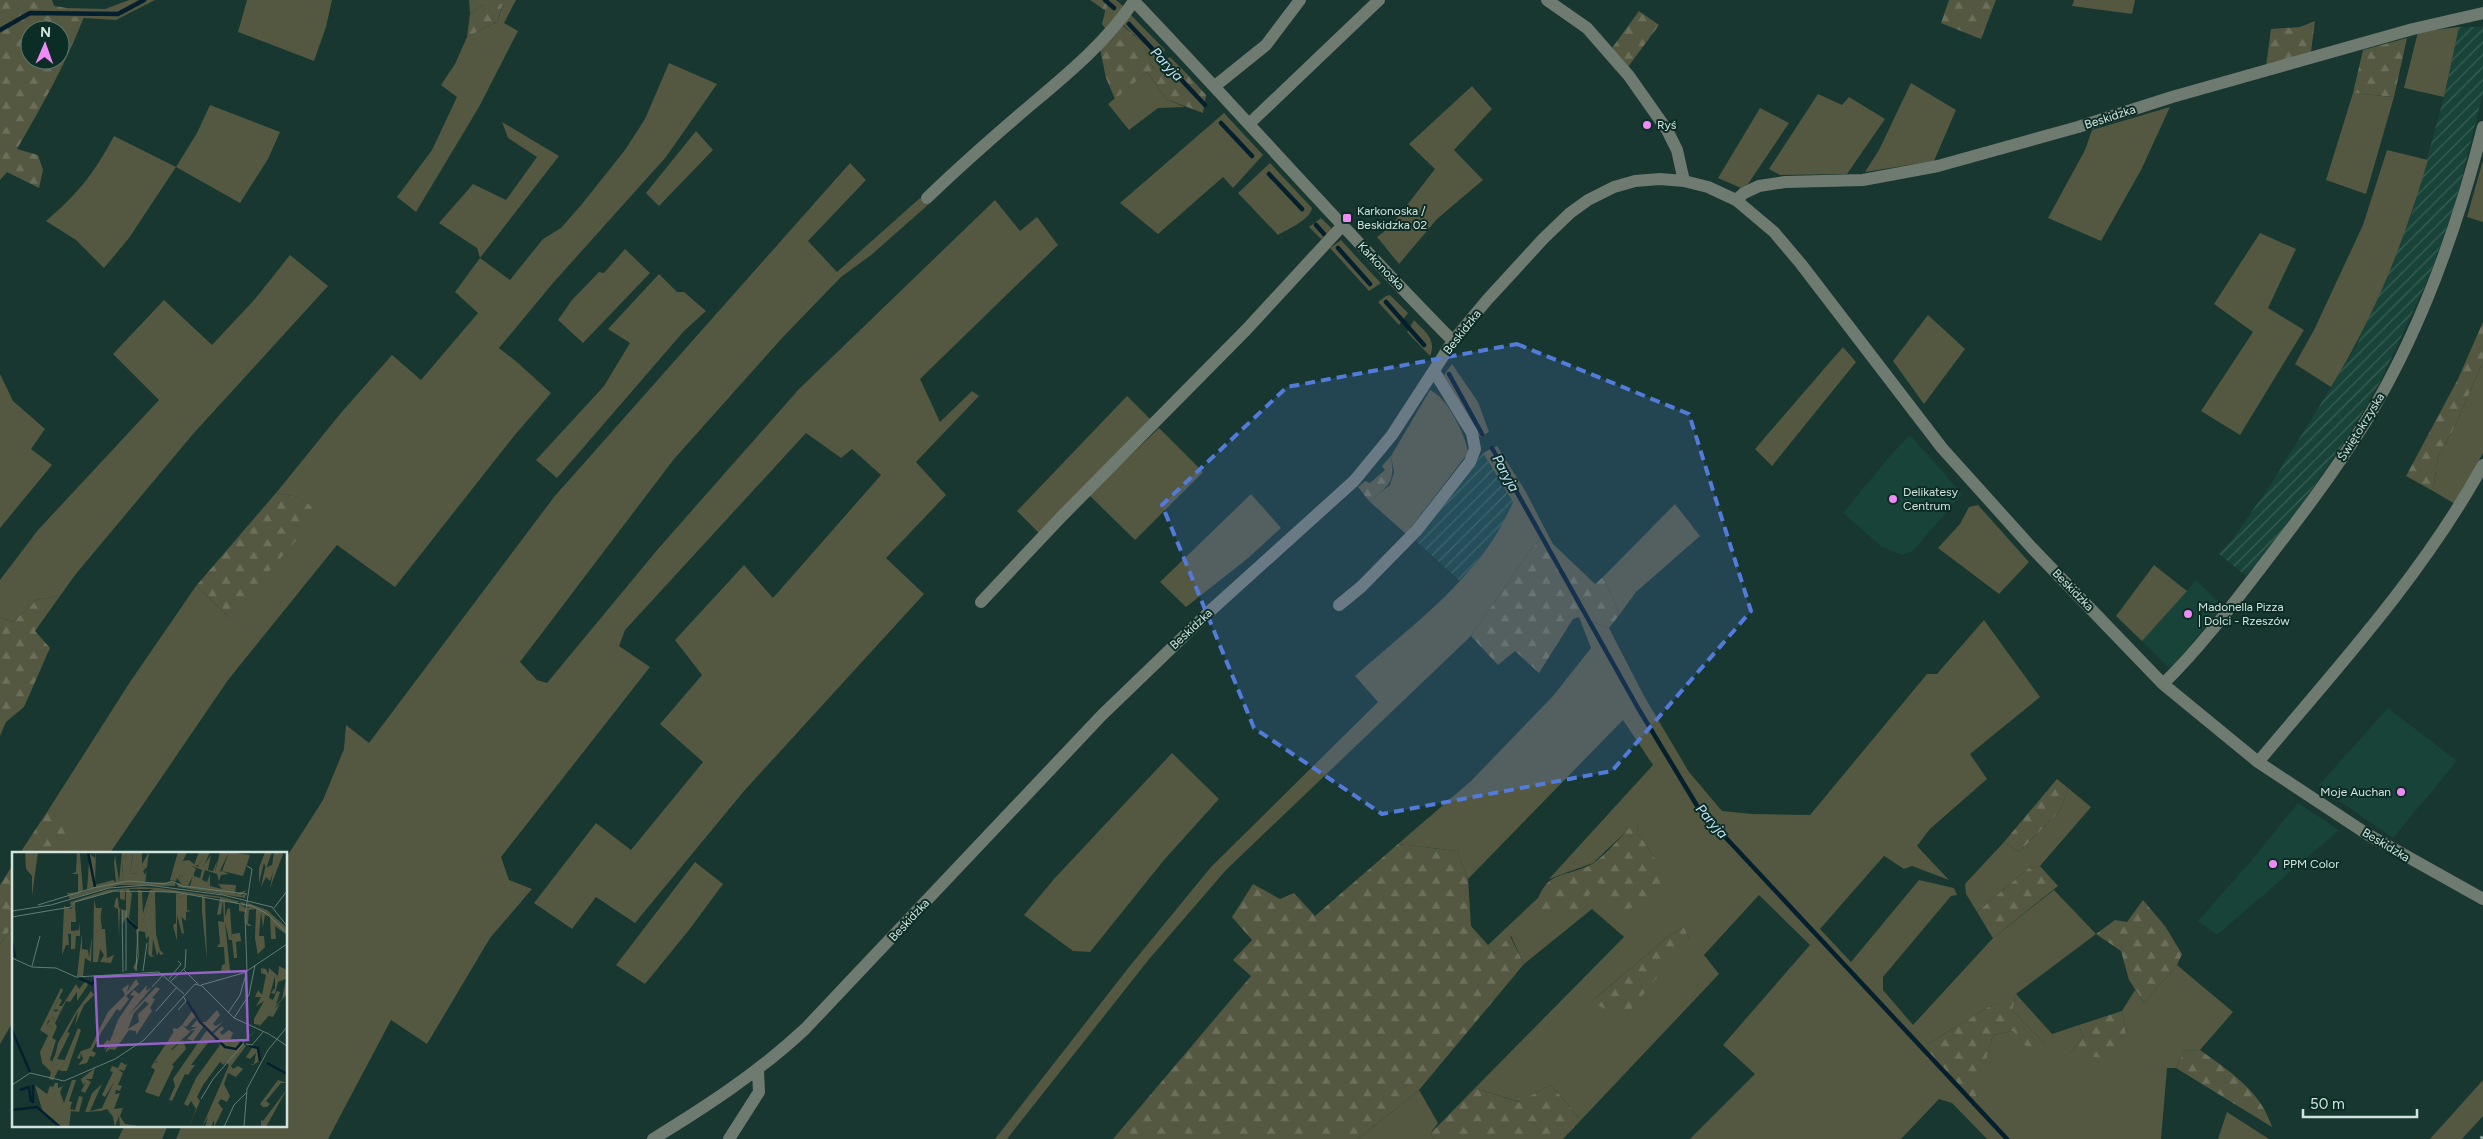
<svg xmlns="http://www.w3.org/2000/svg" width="2483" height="1139" font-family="Figtree,sans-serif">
	<defs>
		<pattern id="industrial-furrows" width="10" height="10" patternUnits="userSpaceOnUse" patternTransform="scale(1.25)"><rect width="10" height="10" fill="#184339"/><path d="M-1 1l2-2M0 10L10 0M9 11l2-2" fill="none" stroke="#395e55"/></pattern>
		<pattern id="forest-firs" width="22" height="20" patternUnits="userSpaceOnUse" patternTransform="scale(1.25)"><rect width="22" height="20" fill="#545840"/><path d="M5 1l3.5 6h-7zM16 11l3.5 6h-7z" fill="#6c705b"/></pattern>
	</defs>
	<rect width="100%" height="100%" fill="#173730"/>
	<path fill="#184339" d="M1910 435 1962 494 1913 551 1902 555 1882 547 1843 513 1890 456Z
		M2196 580 2223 606 2170 669 2142 641Z
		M2388 708 2457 761 2393 838 2318 786Z
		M2298 803 2339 830 2217 935 2198 921 2251 861Z"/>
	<path fill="url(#industrial-furrows)" d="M2459 27H2483V93L2455 205 2429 277 2381 380 2352 431 2283 531 2246 576 2219 554 2235 536 2273 481 2357 345 2412 213 2444 97Z
		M1483 453 1513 502 1504 525 1461 582 1416 541Z"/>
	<path fill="#545840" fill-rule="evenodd" d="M129 0H155L116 20 67 17V8L105 9Z
		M247 0H332L326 27 314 61 238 32Z
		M469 0H516L504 23 518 31 479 107 416 212 397 197 432 150 457 97 441 85 455 64 467 37 497 22 503 5 484 4 470 14Z
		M1108 0H1116L1124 7 1107 31 1102 24Z
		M2074 0H2135L2132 14 2072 6Z
		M1131 15 1165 50 1159 61 1160 63 1170 57 1187 74 1157 66 1153 68 1142 42 1123 25Z
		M2459 27 2444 97 2404 88 2418 32Z
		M669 63 717 84 666 157 553 283 499 348 518 363 551 393 514 436 395 587 337 545 228 680 110 853H60L65 828 49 809 130 682 196 586 229 617 299 497 276 493 340 414 392 355 421 380 478 313 455 292 480 258 477 248 439 223 473 184 506 200 537 157 508 138 502 122 559 156 480 258 510 280 543 239 561 228 582 204 625 150 645 119Z
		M1147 72 1166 99 1185 107 1158 108 1129 130 1108 104Z
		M1911 83 1956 110 1934 161 1865 172 1879 150Z
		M1472 86 1492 109 1454 150 1483 180 1437 219 1399 264 1377 237 1390 227 1435 169 1409 144Z
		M2353 93 2394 97 2366 194 2326 180Z
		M1818 94 1842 105 1849 97 1885 119 1847 174 1780 175 1769 169Z
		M210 105 280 132 268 159 240 203 176 167 129 238 104 268 76 240 46 221C79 193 94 173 114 136L176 167 197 133Z
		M2170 107 2141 170 2101 241 2048 218 2085 150 2092 130Z
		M1760 108 1789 123 1748 184 1741 188 1718 178Z
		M1224 113 1263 155 1233 188 1223 177 1158 234 1120 203Z
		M696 131 713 150 659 206 646 193Z
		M2387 150 2428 160C2405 239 2375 316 2331 387L2295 364 2314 330 2363 225Z
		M2483 160V222L2467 217Z
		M850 163 866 180 808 241 837 272 920 198 929 204 870 256 841 277 784 336 674 459 520 662 537 680 547 683 658 549 799 389 995 200 1020 231 1037 217 1058 245 920 379 940 422 972 391 979 396 916 462 946 495 886 558 924 594 744 791 635 923 596 897 572 929 534 903 596 823 631 850 703 762 660 724 702 675 675 640 744 565 773 598 881 475 852 449 841 458 806 433 625 630 619 646 650 667 501 857 509 880 532 889 490 938 427 1044 391 1020 328 1139H176L182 1125H286V858L323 800 344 749 346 725 369 743 554 497Z
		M1270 163 1312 208C1310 220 1288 229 1278 235L1238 193Z
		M1321 218 1332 229 1321 239 1309 227Z
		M2260 233 2296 249 2268 308 2304 330 2240 435 2201 411 2253 332 2214 304Z
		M1341 240 1376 278 1381 283 1369 291 1330 248Z
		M625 249 650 273 583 343 558 320 572 300 599 272 604 273Z
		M290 255 328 286 193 434 75 575 60 596 36 600 13 622 0 617V580L38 530 159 400 113 354 164 300 212 345 255 299Z
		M659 274 677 292H684L706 311 684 331 557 478 536 460 604 386 630 343 608 329Z
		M1390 295 1408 313 1399 325 1378 302 1386 296Z
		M1928 315 1965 349 1924 404 1893 361Z
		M1414 320C1425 332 1437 339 1430 356L1407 332Z
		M1843 347 1856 362 1772 466 1755 449Z
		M2483 362V453L2455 504 2433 491 2438 457 2454 428Z
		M1452 364 1478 402 1489 432 1480 437 1444 375Z
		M0 374 13 401 45 429 31 449 52 465 0 528Z
		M1430 390C1447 397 1466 435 1468 453L1406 534 1369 501 1390 485 1394 472 1391 456Z
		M1127 396 1150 419 1040 534 1017 511Z
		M1159 428 1203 472 1135 540 1089 495Z
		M1497 446 1526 492 1547 533 1532 548 1471 636 1226 870 1150 958 1007 1139H995L1129 967 1211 867 1378 702 1355 676C1413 624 1482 576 1513 502L1483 453Z
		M1251 494 1281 528 1247 559 1186 607 1160 582Z
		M1675 504 1700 536 1636 592 1620 614 1603 577Z
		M1978 505 2029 562 1999 594 1938 548 1960 524 1969 507Z
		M2154 565 2187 591 2142 641 2116 616Z
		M1579 617 1609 628 1644 696 1689 772 1722 811 1752 814 1810 815 1927 674H1937L1984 620 2040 697 1970 754 1987 779 1930 829 1917 846 1949 880 1912 866 1904 869 1884 856 1820 929 1851 962 1919 880 1954 888 1957 895 1951 896 1883 977V990L1913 1025 1993 938 2054 890 2096 934 2016 994 2052 1034 2079 1025 2083 1037 2069 1054 2126 1033 2122 1011 2135 990 2144 1003 2177 965 2233 1012 2200 1050 2184 1051 2176 1068H2167L2161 1139H1987L1952 1103 1939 1099 1901 1139H1690L1755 1074 1723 1045 1810 945 1759 895 1704 955 1719 974 1581 1120 1551 1085 1520 1102 1475 1088 1624 937 1592 909 1524 964 1511 936 1495 953 1488 945 1539 897 1536 909 1598 883 1653 855 1638 833 1637 821 1593 863 1549 879 1653 765 1623 720 1468 879 1457 851 1398 844 1471 781 1553 696 1591 648ZM1684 927 1689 938 1592 1001 1670 935ZM2015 995 2013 1011 2045 1044 2013 1031 1993 1035 1985 1064 1928 1044 1987 1008Z
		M1172 753 1219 799 1164 860 1090 952 1073 951 1024 915 1054 879Z
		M2068 788 2091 807 2040 866 2029 868 1977 912 1966 894 1965 884 2004 842 2019 852 2060 811Z
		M695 862 723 884 689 930 645 984 616 965Z
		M14 924V1020L0 1044V944Z
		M2483 1080V1116L2462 1139H2430Z
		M1419 1090 1438 1123 1430 1134 1434 1139H1358Z
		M2227 1112 2269 1139H2218Z
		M125 1125H168L162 1139H118Z"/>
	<path fill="url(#forest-firs)" fill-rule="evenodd" d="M0 0H52L54 6 67 8V17H84C66 63 42 106 17 149L38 155 43 170 39 188 7 172 0 180ZM30 30H60V60H30Z
		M1090 0H1108L1106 11Z
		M1949 0H1996L1981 39 1941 23Z
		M484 4H503L497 22 467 37 470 14Z
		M1639 11 1659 25 1628 67 1612 48Z
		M2315 21 2311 52 2266 66 2271 29 2300 27Z
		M1122 25 1142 42 1153 68 1157 65 1187 74 1206 95 1203 113 1166 99 1147 72 1115 99 1106 78 1100 49Z
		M2407 38 2394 97 2353 93 2363 50Z
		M2483 322V362L2454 428 2438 457 2433 491 2406 476 2458 379Z
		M1391 456C1395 482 1390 485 1369 501L1358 487 1365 481 1370 483 1385 470 1382 466Z
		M276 493 299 497 312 507 306 529 229 617 196 586Z
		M1547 533 1553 544 1595 584 1603 577 1620 614 1609 628 1579 617 1573 619 1539 673 1515 651 1498 665 1471 636 1532 548Z
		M60 596 35 631 50 648 24 707 6 722 0 736V617L13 622 36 600Z
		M2057 779 2068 788 2060 811 2019 852 2004 842Z
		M49 809 66 828 60 853H20Z
		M1637 820 1638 833 1653 855 1662 878 1658 895 1625 911 1598 883 1576 913 1535 909C1546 868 1561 880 1592 864 1604 857 1626 831 1637 820Z
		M1398 844 1457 851 1468 879 1471 926 1495 953 1510 936 1524 964 1419 1090 1358 1139H1113L1251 976 1233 960 1252 940 1232 917 1253 884 1280 899 1294 893 1315 916Z
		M14 863V924L0 944V885Z
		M2040 866 2058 886 1993 938 1977 912 2029 868Z
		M2143 900 2165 926 2182 954 2177 965 2144 1003 2129 980 2121 951 2096 934 2115 920 2127 922Z
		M1684 927 1689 938 1624 1018 1591 1002 1670 935Z
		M2015 994 2013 1011 2045 1044 2033 1054 2013 1031 1993 1035 1975 1101 1956 1094 1926 1060 1928 1044 1987 1008Z
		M2122 1011 2126 1033 2111 1059 2069 1054 2083 1037 2079 1025Z
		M2200 1050C2229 1071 2261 1091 2272 1127L2176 1068 2184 1051Z
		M1551 1085 1581 1120 1563 1139H1434L1430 1134 1475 1088 1519 1102Z"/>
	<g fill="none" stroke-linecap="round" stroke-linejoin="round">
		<path stroke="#041f2e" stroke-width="4.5" d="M1105 0 1114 8
			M1129 24 1205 105
			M0 30 30 13 118 14 144 0
			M1221 123 1252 156
			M1269 174 1302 209
			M1316 225 1324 234
			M1338 248 1370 284
			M1386 302 1424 345
			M1449 374 1482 434
			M1492 448 1638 708 1699 809 2007 1139"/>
		<path stroke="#6f7a70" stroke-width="12" d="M1133 0C1241 113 1343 230 1453 341
			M1547 0 1587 28 1629 76 1667 130 1677 150 1684 181
			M1215 86 1266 45 1300 0
			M1250 123 1379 0
			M927 198C959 167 992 138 1026 109 1065 76 1105 44 1134 1
			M1736 200 1744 193 1759 186 1785 182 1863 180 1938 166 2078 127 2172 97 2413 29 2483 13
			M981 602 1063 515 1246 330 1342 226
			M1339 605 1361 587 1417 530 1470 462 1475 449 1472 433 1434 371
			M2163 684C2198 650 2230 608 2260 569 2297 521 2334 473 2366 421 2421 331 2457 229 2483 127
			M2258 762C2338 667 2423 574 2483 465
			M653 1139C707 1106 759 1072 805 1029L1102 715 1210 611 1354 481 1392 435 1453 341 1487 300 1543 239 1570 213 1588 200 1614 187 1635 181 1660 179 1684 181 1708 187 1736 200 1774 232 1801 264 1942 448 2032 548 2163 684 2258 762 2367 834 2483 899
			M729 1139 759 1092 758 1071"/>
		<path stroke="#97ada7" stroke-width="4" stroke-dasharray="9 9" stroke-linecap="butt" d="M2481 1139 2483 1137"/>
	</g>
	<path fill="#537bda" fill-opacity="0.2" stroke="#537bda" stroke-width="4" stroke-dasharray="10 6" stroke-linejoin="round" d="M1517 344 1689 414 1751 611 1612 771 1382 814 1254 728 1162 505 1287 387Z"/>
	<g fill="#ef8bf7" stroke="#0c2d26" stroke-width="2">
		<circle cx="1647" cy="125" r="5"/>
		<rect x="1342" y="213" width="10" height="10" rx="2.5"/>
		<circle cx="1893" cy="499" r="5"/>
		<circle cx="2188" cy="614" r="5"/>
		<circle cx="2401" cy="792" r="5"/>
		<circle cx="2273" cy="864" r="5"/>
	</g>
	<g text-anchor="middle" stroke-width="4" stroke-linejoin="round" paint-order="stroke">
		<g font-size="12" fill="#d1e3dd" stroke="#0c2d26">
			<text transform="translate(2110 117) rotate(-18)" y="4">Beskidzka</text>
			<text transform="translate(1381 266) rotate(46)" y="4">Karkonoska</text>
			<text transform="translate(1462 332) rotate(-52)" y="4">Beskidzka</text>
			<text transform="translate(2361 427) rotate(-58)" y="4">Świętokrzyska</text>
			<text transform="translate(2073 590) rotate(46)" y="4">Beskidzka</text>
			<text transform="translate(1191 629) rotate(-43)" y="4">Beskidzka</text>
			<text transform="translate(2386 845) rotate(31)" y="4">Beskidzka</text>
			<text transform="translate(909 920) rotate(-47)" y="4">Beskidzka</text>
		</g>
		<g font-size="12" fill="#d1e3dd" stroke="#0c2d26" text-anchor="start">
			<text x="1657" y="129">Ryś</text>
			<text x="1357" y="215">Karkonoska /<tspan x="1357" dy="14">Beskidzka 02</tspan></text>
			<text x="1903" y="496">Delikatesy<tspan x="1903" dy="14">Centrum</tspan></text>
			<text x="2198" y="611">Madonella Pizza<tspan x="2198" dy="14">| Dolci - Rzeszów</tspan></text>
			<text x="2391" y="796" text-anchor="end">Moje Auchan</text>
			<text x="2283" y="868">PPM Color</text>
		</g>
		<g font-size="14" font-style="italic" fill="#c4e4f8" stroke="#0c2d26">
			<text transform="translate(1167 64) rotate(47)" y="5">Paryja</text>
			<text transform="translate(1506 473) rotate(61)" y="5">Paryja</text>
			<text transform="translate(1712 821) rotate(49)" y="5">Paryja</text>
		</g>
	</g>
	<g transform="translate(12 852)">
		<rect width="275" height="275" fill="#173730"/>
		<path d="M65 0 68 2 71 38 68 41 81 36 75 37 77 10 80 14 75 0 83 6 84 0 83 33 101 28 104 30 102 11 103 3 107 29 110 0H116L111 7 110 29H126V22L118 21 121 1 130 0V12L137 0 135 15 131 19 133 23 135 18 133 31 163 30V34L107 33 58 47 55 41 66 40V22H59L64 20ZM166 0H175L171 9 177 8 186 15 191 5 190 16 199 3 196 18 201 19 205 9 203 20 210 19 217 22 209 23 207 29 205 22 193 18 190 28 195 30 198 22V34L210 37 206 32 224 33 223 42 235 38 228 44 234 42 233 46 166 35 165 31 169 32 165 26 164 29 158 28ZM180 14 190 18 188 26 182 24V19L178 34 170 33 167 23 172 25ZM262 0H268L258 29 254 25 249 35 253 16 260 13ZM129 35 147 36 210 45 233 51 232 55 228 50H225L233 56V60L227 59V52L213 49V65L216 56 218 57 220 87V82L228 81 229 89 224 90 225 106H222L220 88H217L213 70 218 119 209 121 210 113 213 112 212 95H205L208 91 206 69 212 70 211 48 209 62 205 63 208 46 143 39 144 82 148 98 152 102 148 103 147 99 145 104 141 87 140 103 143 104 139 105 136 102 137 84 134 87 133 80 126 79 127 105 124 118 121 116 126 105 124 76 114 66 110 73V58L108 57 107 85 106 57 102 55 104 46H106L107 56 114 59V38L110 39 113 40V48L108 47V38L103 39 63 50 59 54 58 50 95 38ZM117 37H143L138 38 131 61 130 39 126 38V77L117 66 120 42ZM139 41V78L136 79 131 69ZM164 41 176 42 167 46 165 41V61L169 62 172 81 170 82 165 63V89L161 73 164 71V74ZM82 47 84 56H90L85 84 90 87V77H93L95 106 102 103 99 111 88 110 92 103 88 97 86 110H81ZM63 50 64 70H59V79L67 78 68 70V84H64L63 97H59V82H56L57 93H54L50 103 52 54 59 57ZM236 51 255 58 275 76V83L263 74 264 87H259L258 65 253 63 251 75 249 60 247 84H252L253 95 246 102 247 110 243 86 244 57 237 58 236 71 240 74H236L233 71 234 56 239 55H234ZM70 81V97L76 98 77 106 80 84 79 110 73 106 71 124H65ZM267 114 275 118V142L262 157 268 152 261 165 257 164 262 158 246 176 248 173 242 172V167L252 149 244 154 249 145H243L246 138 250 143 254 123 249 121V116L254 117 256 122 257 116 266 124ZM263 124V136L259 141 263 142 266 130 274 127 270 147 264 153 268 140 265 139 261 148 257 146ZM72 126 76 133 65 149V140L58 150 54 149 48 161 47 157 41 158 47 146 50 148 47 154H50L64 132 67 137 73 130ZM124 127 127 132 114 144 117 147 108 159 105 157 90 179 80 199 84 201 82 205 78 204 75 211 66 213 71 207 69 201 68 207 65 206 69 199 78 196 96 160 113 143 110 137 116 133 114 131 117 133 115 140ZM135 133 134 139 140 135 116 164 144 135 148 137 140 146 143 147 138 156 140 159 124 183V179L117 178 103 198 98 197 93 201 97 192 93 198 92 192 95 188 98 189 106 168 122 144 118 143 122 138 127 142ZM133 149 137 152 126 162 127 170 116 177 122 161ZM79 139 82 143 72 153 63 173 66 159 43 204 46 191 65 158ZM205 158 208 163 201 172 204 174 212 169 199 181 201 182 210 174 212 177 208 180 210 183 217 178 221 181 217 191 220 187 229 191 244 178 231 191 234 194 219 214 221 217 226 214 231 217 224 225 216 221 212 232 218 244 215 250 209 247 206 251 211 257 202 275V268L199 275H193L196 265 190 275 217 213 214 210 212 213 208 210 191 233 185 245 188 249 177 275 184 257 179 249 176 254 172 252 184 226 208 193 204 187 195 192 179 213H183L176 223 173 222 160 249 157 248 163 234 161 227 195 178 191 175 181 189 175 187 183 178 175 179 186 175H179L185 168 183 165 174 175 170 173 180 159 189 170H194ZM40 164 45 175 40 186 44 188 38 208 43 210 40 218 43 212 48 215 41 228 37 227 39 220 30 211 28 200 40 175 35 173ZM66 176 69 178 55 219H48ZM171 188 174 197 160 213 162 214 147 245 133 240 143 218 139 215 142 210 144 211 157 197 160 198ZM109 210 114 213 116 211 112 219 106 217 111 221 106 233 110 234 108 239 104 238 103 242 108 241 102 257 111 256 108 264 113 272 133 275H108L107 264 103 275 101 265 95 257 89 259 73 260 80 241 90 232 78 259 90 256 102 230 93 245 90 243 101 220 98 219 100 214 106 216ZM83 216 80 227H74L79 230 73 241 69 239 74 230 71 233 69 227ZM60 228H64L57 249 60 250 58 257 63 258 67 244 71 245 67 260 59 259 57 275H47L31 261 23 233 35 242 38 234 41 235 43 231H46V236L51 234 48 240 52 251ZM266 228 275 231H269L254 249 258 252 255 255H251L248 252ZM275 237 254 275H249V268L251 269Z" fill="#545840" fill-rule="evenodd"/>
		<path d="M13 0H26L20 44V24L14 17ZM116 0H121L118 21 126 22V29H110L111 7ZM187 0H198L191 16 188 15 191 5 187 13H182ZM208 0H217L207 21 203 20ZM253 0H260L254 17 252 11 247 31V16ZM268 0 271 2 258 36 262 14ZM180 14 184 17 176 34 170 33 167 23 172 25 173 17ZM139 40V78L136 80 131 69ZM165 41 167 46 175 42V58L179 59 174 60V69L165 61ZM190 44 193 45 195 108 190 60ZM84 58 88 60 91 87 83 85ZM49 136 51 138 41 158 44 160 47 156 48 161 43 171 41 165 36 169 35 173 41 175 37 184 28 178ZM170 173 178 180 147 209 142 210 161 181V176L165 177ZM55 180 58 181 45 207 53 208 48 219 44 212 39 219 41 207ZM241 193 247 196 249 208 241 213 238 212H242L244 201 238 207 234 205 240 196 236 195Z" fill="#545840"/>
		<path d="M217 0 238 3 231 24 210 19Z" fill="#545840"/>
		<path fill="none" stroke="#041f2e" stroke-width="2.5" d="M76 0 83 35M114 66 125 77M0 89 3 105M67 126 80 132 84 126 92 124M175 149 188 170 213 195 224 197 230 190M0 178 18 220M237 194 246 196 248 209M255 211 275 222M21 233V251M8 238 17 235 19 250M0 258 25 255 48 275"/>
		<path fill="none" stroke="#617c75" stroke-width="1" d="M235 14 240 17 233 63 235 119M26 53 81 36 117 29 153 32 160 29 170 34 235 42M59 55 63 50 102 39 163 40 240 54 254 61 275 81M262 56 275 39M110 58 111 120M114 58V119M0 59 39 53 97 36 136 33 211 43 260 55 275 74M0 65 59 55M0 106 20 115 44 116 64 125 147 120 172 142M20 114 28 84M171 117 186 132M124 119 126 77M131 119 135 91M157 127 169 112 166 109M159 129 173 116 174 97M189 133 235 120M140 135 152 122M166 158 174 149 171 144M144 159 165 135M216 161 228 143 235 119 275 92M222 166 237 143 243 113M234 192 240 193 251 180M0 233 18 221 52 229 103 207 132 188 183 132 190 134 222 166 257 182 275 194M189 247 201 227 232 191M212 275 222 253 234 241M232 275 235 237 256 198 275 175"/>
		<path fill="#9563c8" fill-opacity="0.15" stroke="#9563c8" stroke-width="2.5" d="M234 119 236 188 86 194 83 125Z"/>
		<rect width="275" height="275" fill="none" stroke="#d1e3dd" stroke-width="2.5"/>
	</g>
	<g transform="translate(45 45) rotate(2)"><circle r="24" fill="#0c2d26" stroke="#5b766f"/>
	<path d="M0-4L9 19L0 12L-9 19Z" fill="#ef8bf7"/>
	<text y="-8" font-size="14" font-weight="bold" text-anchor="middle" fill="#d1e3dd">N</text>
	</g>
	<path d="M2303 1109v8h114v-8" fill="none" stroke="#d1e3dd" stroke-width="2.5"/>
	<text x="2310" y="1109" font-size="15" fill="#d1e3dd" stroke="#0c2d26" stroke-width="4" paint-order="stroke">50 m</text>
</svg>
